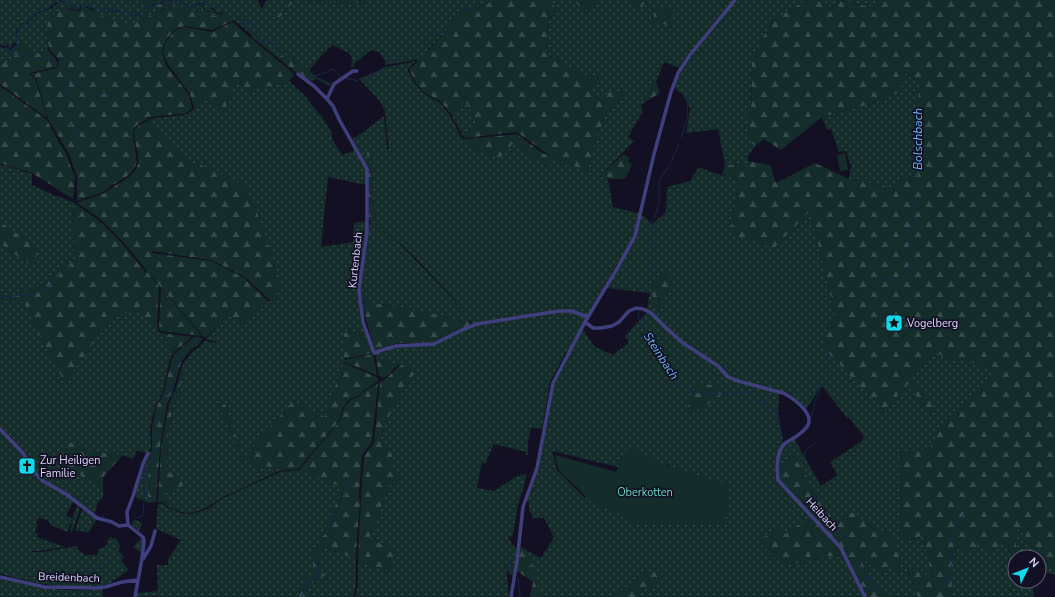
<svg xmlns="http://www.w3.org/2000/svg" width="1055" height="597" font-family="'Nunito Sans',sans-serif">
	<defs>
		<pattern id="grass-dots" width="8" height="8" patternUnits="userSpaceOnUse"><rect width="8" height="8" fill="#142d2b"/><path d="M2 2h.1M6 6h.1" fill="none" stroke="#364b4b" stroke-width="1.8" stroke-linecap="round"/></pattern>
		<pattern id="forest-firs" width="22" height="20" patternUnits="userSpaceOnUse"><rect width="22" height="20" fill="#142d2b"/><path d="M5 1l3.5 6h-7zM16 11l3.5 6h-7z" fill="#364b4b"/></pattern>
	</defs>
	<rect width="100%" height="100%" fill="#131023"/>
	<path fill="url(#grass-dots)" fill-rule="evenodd" d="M0 0H60V2H56C49 9 47 8 39 12 33 15 30 20 26 24L23 23C18 26 16 28 16 33L18 35V38V35L17 33C16 28 19 26 23 24L26 25 37 14 52 8 57 3 63 1C67 4 70 9 76 7L68 5 63 0H122L150 5 148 6V8L142 14H136V15L134 14 135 16H136L137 15 142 14 148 9 149 7 151 5 166 7 133 24 122 23 104 17 93 12 92 10H93L103 7 113 12 115 11 133 14 121 12V11L115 10 113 11 103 7 93 9 81 4 80 8 78 10 77 9V10C63 6 58 11 48 20 48 24 47 27 47 30 45 39 50 45 47 54L36 53 17 43 19 40 17 43 14 42 10 49 8 45 4 46 0 45Z
		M173 0H177L185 3V5L190 7 203 3V9L207 12H209L213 8 214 13 221 15 220 17 195 11 168 7 171 1H172Z
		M179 0H257L262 8 267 0H292L276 19 294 1 362 3 363 0H458L459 1 460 0H492L486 5 465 8 446 31 422 56 415 60 385 65V61L379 52 371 50 355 63 353 67H351L352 57 349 53 333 45 321 56 309 71 302 63 296 60 290 59 286 56 281 55 278 58 251 36 252 35 234 20C232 19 223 12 222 10L221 14 215 12 214 8 212 7 209 11H207L203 8 204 5V2L190 6 186 5V3Z
		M551 0H574L584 11 598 0H626L639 13 646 0H733L685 59 679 68 664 62 656 82 640 103 643 111 628 137 634 141 604 172 608 179 613 207 641 214 652 224 666 212 667 187 690 181 699 167 711 172 736 179 738 186 730 234 809 202V208L832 300 835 316 826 334 883 411 908 384 930 416 934 410 912 379 936 350 945 360 967 361 1000 372 946 420 928 450 903 542 923 536 932 579 907 568 918 597H892L883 588H878L863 565 862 559 884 573 861 518 854 512 837 525 815 493 812 516 785 534 786 565 810 561 827 556 838 557 841 548 859 585 868 595 867 597H635L645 588 659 571H645L614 597H537L540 595 528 551 541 558 554 537 544 518H533L529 509V502L525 499 536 473 552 387 571 348 566 352 550 382 542 429 531 428 528 442V455H526V452L494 444 485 464 482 462 477 488 494 491 517 476 526 474C525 485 521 494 518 505 516 516 515 526 512 537L508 536 512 544 517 549 513 576 507 571 503 556 507 574 509 597H355L358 587V561L371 566 391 571 389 546 369 540 389 486 393 470V457L388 446 380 440 393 404 403 392 417 369 376 359 375 354 396 347 406 346 469 328 498 320 473 324 465 315 471 323 430 313 363 301 361 293 363 273 370 221 401 245 451 297 464 314 452 297 414 256 402 245 369 220V218L375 221 369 152 367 153 368 169 352 139 362 133 384 116 387 149H389L388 144 385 111 380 101 359 79 387 67 416 61 407 69 415 84 423 93 440 103 450 115 462 139H465L476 150 514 142 528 154 548 167 554 159 587 171 595 140 607 112 625 94 600 100 589 90 600 77 588 78 545 53 549 31 548 20 554 15 549 1ZM621 262 606 288 650 293 646 313 625 336 629 342 623 348H621L613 355 594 346 582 328 599 295 616 265ZM822 386 847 418 849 417 864 437 862 441 830 462 837 475 821 486 794 438 783 443 778 417 779 393 788 397 805 410ZM552 451 625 469 669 465 666 480 585 498 557 470Z
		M736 0H806L772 21 761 41 752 62 749 140 755 146 748 156V165H725L718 129 686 133 690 108 683 95 673 87 684 66Z
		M817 0H838L835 9Z
		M839 0H880L876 8Z
		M0 47 4 49 8 48 9 50H11L16 61 6 63 0 62Z
		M905 73 920 83 914 128 916 171 893 188 849 179 851 166 846 151 839 152 831 129 827 130 822 117 866 105 899 93Z
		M236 81 251 92 263 87 269 86 272 87 289 81 305 96 319 114H320L332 133V139L342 155 354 151 351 141 366 170V185L328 177 321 247 353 242 354 223 367 221 358 291 366 335 344 332V362L325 417 264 466 288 470 279 471 221 498 206 508 193 513H190L181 512 169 507 170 499 164 494 169 472 166 470C165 458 169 447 168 435L173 405 179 392 184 365 183 364 193 351 200 347 204 341 217 343V342L205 339 228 315 239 324 276 297 278 291 283 289 281 284 254 205 195 166 148 119 182 115 187 114 194 109V107L205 100 215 104ZM224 404 243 457 242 459 219 406Z
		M466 101 477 122 464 138 451 114Z
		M0 165H3L32 174V185L54 195 73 202 75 259 70 264 59 268 49 279 37 287 23 291 21 295H18L11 296 0 295V243L31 267 39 248 0 222Z
		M0 301H24L32 321 65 382 96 339 119 314 137 311 157 327 158 332 161 333 173 351 174 352 169 362 163 390 160 398 155 406 150 429 151 446 143 465 147 454 137 450 133 459 123 455 94 452 67 442 88 481 89 477 103 487V497L98 502 94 515 67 492 52 486 42 479 37 473 24 451 0 427Z
		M0 430 17 447 26 460 23 463 28 469 30 467 42 481 49 486 55 489 74 501 66 515 72 519 78 504 79 506V512L72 532 70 531 72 524 71 523 67 532 49 524 50 522 39 517 36 523 38 524 35 531 36 533 38 534 37 537 65 547 39 551H32V552H41L77 546 78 550 85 555H98V549L106 546 108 544 107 540 111 537 112 539 116 538 121 548 118 550 124 557 121 561 129 570 110 583 102 586 88 587 58 586 37 583 0 574Z
		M151 449 148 478V503L134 496 142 473Z
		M299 470 344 488 326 524V533L320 539 314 573 300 589 299 597H159V596L136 597V593L158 591 157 565H168V559L181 540 156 529 158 504 161 503 167 507 181 513 193 514 208 509 221 499 280 472Z
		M83 510H84L97 519 88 533 82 531H75L81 512Z
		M135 519 142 524 139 531 131 524Z
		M1018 526 1039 557 1055 573V574L1039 572V557H1015V581H1032L1034 597H951L954 549 980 541 1003 542 1013 557Z
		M142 537 143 538 142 553 133 547Z
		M325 546 356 560V587L353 597H305C308 586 309 585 318 580L319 559Z
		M0 578C35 586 66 594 102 589L103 597H0Z"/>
	<path fill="url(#forest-firs)" d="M122 0H162V3L152 4 150 5Z
		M292 0H363L362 3 294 1 277 20 275 19Z
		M492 0H551L550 1 557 11 548 20 549 31 545 53 588 78 600 76 589 90 600 100 604 95 614 89 625 94 607 112 595 140 587 171 554 159 549 167 528 154 514 142 500 158 476 150 465 139 517 134 542 153 550 156 517 132 464 138 477 122 466 102 451 114 441 102 424 92 416 83 409 69 417 63V60H415C434 50 451 24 465 8L486 5Z
		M574 0H598L583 11Z
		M626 0H646L639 13Z
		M806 0H817L835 9 838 0 875 8 880 0H1055V573L1039 557 1019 527 1014 557 1003 542 989 555 980 541 973 551 954 549 951 597H918L907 567 932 578 923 536 903 542 901 531 898 451 928 450 946 420 999 372 967 361 945 360 936 350 912 379 935 410 930 416 908 384 884 411 824 348 826 334 835 316 832 300 809 208V203H808L809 212 774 248 730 234 738 186 736 179 722 175 725 165H748V161L770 165 776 183 815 163 849 179 893 188 916 171 914 128 920 83 906 73 899 93 866 105 822 117 781 150 764 139 755 146 749 140 746 113 751 108 752 62 761 41 772 21Z
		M163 1H171L168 7 195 11 220 17 223 12C228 14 230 18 235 20L212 30 184 26 172 31 164 44 162 52 166 65 189 95 192 108 186 113 181 114 147 117 148 119C145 121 140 123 137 125 127 133 139 152 136 164 133 175 122 179 114 184 111 185 109 188 106 190 99 195 86 197 77 201V176L69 154 48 119 36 78 31 74 57 68 59 60 49 49 48 41 46 37 48 20 50 17 61 9H65L79 11 81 8V5L92 10 93 12 104 17 122 23 133 24 165 8 151 5 163 4Z
		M657 8 675 10 671 25 651 23Z
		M233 22 240 29 294 74 289 81 272 87 269 86 263 87 251 92 236 81 223 111 215 104 205 100 194 107 190 94 168 64 163 53 165 44 173 32 184 27 212 32Z
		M17 43 36 53 46 54 48 50 57 61 56 67 30 73V75L35 78 47 118 0 84V62L6 63 16 61 11 50 13 48Z
		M283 54 290 59 296 60 302 63 315 76 332 84 329 86 317 79 312 81 297 73 278 58Z
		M656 82 660 93 640 105 639 103Z
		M0 86 47 120 60 144 67 155 71 168 75 176 73 199 32 173 3 164H0Z
		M149 120 195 166 198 164 237 181 245 187 256 209 281 284 284 289 278 291 276 297 271 301 245 277 211 260 152 251V253L211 261 244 278 269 302 239 325 228 315 206 337H204L147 271V272L159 286 157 327 137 311 119 314 96 339 65 383 32 321 24 302 0 301V295L11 296 18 295H21L23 291 37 287 49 279 59 268 70 264 75 259 73 202 102 223 120 241 146 273 147 271C133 253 118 235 100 219 93 213 85 208 77 203 86 199 97 197 106 192 110 190 112 187 116 185 125 180 135 175 138 164 141 154 130 136 136 128 139 125 145 123 149 120Z
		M369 151 375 222 369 218 367 152Z
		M624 154 630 158 628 161 632 165 625 179H608L604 172Z
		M0 222 39 248 32 267 0 243Z
		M669 271 671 285 659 307 655 309 651 289 659 276Z
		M161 288 202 336 160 331 159 328Z
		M363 301 430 313 471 323 469 325 434 343 421 344 403 343 394 344 384 347 375 352 363 308Z
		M344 332 369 336 373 353 344 359Z
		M161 333 192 337 174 352 173 351Z
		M194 337 203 338 197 346 191 349 181 362 173 391 167 404 160 447 156 502 148 503V478L152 446V429L156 407 161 399 164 391 171 362 175 353Z
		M373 354 377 375 344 362V360Z
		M376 359 399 364 384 378 379 376Z
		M343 363 377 377 378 381 362 392 360 395 350 399 346 403 343 407 338 422 298 469 288 470 264 466 260 470 245 456 293 401 325 417Z
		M183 364 184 365 179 392 173 405 168 435C169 447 165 458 166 470L179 478 184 485 164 494 170 499 169 507 161 501 158 502 161 447 169 404 175 391Z
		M401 365 417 369 403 392 393 405 380 440 388 446 393 457V470L399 479 389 486 369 540 389 546V547L395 549 391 571 371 566 358 561 359 536 361 503V494L364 456 374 443 380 382 384 380Z
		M378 383 372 442 362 455 359 493 360 504 357 536 356 560 325 546 319 559 318 566 325 575C313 583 309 582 305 597H299L300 589 299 588 306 576 314 573 312 557 320 539 326 533V524L344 488 299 470 339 422 344 408 347 404 351 400 360 396 362 393Z
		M697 384 713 385 721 391 720 398 692 413 688 408 690 399Z
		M225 404 243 457 242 459 219 406Z
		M67 441 94 452 123 455 103 477V487L89 477 88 481 61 461Z
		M795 453 815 493 837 525 854 511 861 518 891 536 897 547 902 572 888 568 884 573 862 559 863 565 878 588H883L892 597H867L868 595 859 585 841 549 838 557 827 556 810 561 786 565 771 556 758 540 779 528 785 534 811 516 779 480 778 469Z
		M520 546 528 551 541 595 537 597H530L533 582 517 571Z
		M645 571H659L660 584 651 589 645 588 635 597H614Z"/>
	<path fill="#142d2b" d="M845 153 848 170 840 171 837 155Z
		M628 446 663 465 728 484 727 490 731 502 723 524H635L621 515 596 504 587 498 578 488 560 472 557 465 555 455 616 472Z"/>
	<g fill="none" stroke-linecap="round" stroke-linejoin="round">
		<path stroke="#142949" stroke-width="1" d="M171 0 173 3 179 2 182 5C189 7 199 7 205 2L209 6 214 5C220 9 226 12 232 16
			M89 6 92 0
			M237 17H241L243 22 250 21 252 30 258 34 262 33 264 35 263 37 265 42 274 40 276 45 284 52 288 54 290 57 295 60 299 61 314 76 328 72 332 69 336 71 341 76
			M0 47 3 49 8 47 10 51H12L13 48 17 45C15 39 17 31 22 27L24 24H25L27 25 29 24 30 20 38 11 41 12C44 10 49 8 51 6 54 3 54 2 58 0L61 2 63 0 66 2 67 5 73 6 75 9 78 8 80 5H83L84 6H89L92 8 96 9 98 8 102 10 105 9 111 11 115 9 124 13 129 11C138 18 137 12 146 11L147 6 153 7 162 1 170 0
			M12 52 14 55 22 54 28 59C35 58 50 59 56 62L57 67 68 78 69 95 65 103 69 115 70 125 80 137
			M389 62 396 58 402 57 405 53 424 43 434 34 446 31 454 19 461 11 467 9 471 8 474 5 485 4 492 0
			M346 78 358 81
			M69 79 75 84 88 89 98 94 108 93
			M363 81 370 77 386 66
			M682 138C682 130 685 126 687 119 688 113 687 108 688 102 689 98 691 97 691 93
			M676 151 679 143
			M643 290 645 281 653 271 654 240 651 234 650 226 651 221 655 217 659 203V181L672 161 674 154
			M0 296 11 298 18 295 26 296 42 291 54 282 63 270 70 266
			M860 298 871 285H873C878 279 885 281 891 279 897 278 902 276 907 274L909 266 907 256 910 250C906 239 913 228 912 216L916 211C913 201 911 189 918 180L917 174V167L915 133 920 121 917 102 918 94 916 90
			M641 306 643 304
			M639 310C636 319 641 323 645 329 647 332 647 335 650 338L651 341C654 343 654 345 656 349 658 353 662 357 665 362 668 368 669 376 675 381 679 385 685 384 689 387L688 389 703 394 713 392 717 395H724L726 393C732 393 745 394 749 392L750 394H752L756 397V401L766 403 769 411 778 414C780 423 780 432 784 440
			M841 321 849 305 854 300
			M811 417 815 401 819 395V388L826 371V364L829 358V354
			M788 445 790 449V455L793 459V462L798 477 809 486 812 494 815 497 818 498 821 500 822 509 825 513 827 514 831 523 838 532 844 534 846 537 861 566 865 579 872 578 874 584 873 585 872 590 875 592 879 589 882 590 883 592 887 595V597
			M794 464 798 461 804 457 806 450 815 443
			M144 499 147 468 157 451C155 445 153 438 155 431 157 422 161 423 159 412 162 407 168 402 169 396 170 393 170 390 171 387 175 372 176 356 190 346
			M137 518 144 515 143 504
			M509 556 512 574
			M47 573 79 574 100 567 120 554
			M518 578 520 597
			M302 597 306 585 311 579 319 577V571L315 560 320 545 330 537V530L335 521V514L343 505 344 497 347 490 350 472 357 458
			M951 597C948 593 945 580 947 575 948 573 949 571 950 569 953 564 954 555 951 550L955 545 950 541C951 530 960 519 967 510"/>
		<path stroke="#403f7e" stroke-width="3.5" d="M298 74 314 86 327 99 333 106 340 121 367 169V232L359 290 363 322 374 353 385 349 396 346 434 344 464 329 477 324 559 311H571L588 317
			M327 99 334 84 353 71H357
			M585 322 593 328H601L612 326 619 322 629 311 636 308 643 309 651 313 665 327 683 343 718 366 728 377 738 381 783 393C793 398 814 413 808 425 806 430 798 435 794 438 790 441 784 442 782 447 776 457 777 469 778 480L841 548 865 597
			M0 429 23 453 36 474 43 481 66 494 97 518 112 522 119 526 128 525
			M143 559 151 546 155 531
			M0 577 45 587 97 588 105 587 122 582 138 580
			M135 597C138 578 143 559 144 540L143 537 128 525 127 512 133 496 143 464 148 453
			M511 597 517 561 523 507 537 468 553 383 585 322 618 267 635 236 654 154 671 92 678 73 690 55 735 0"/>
	</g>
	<defs>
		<g id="sight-square" transform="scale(0.9)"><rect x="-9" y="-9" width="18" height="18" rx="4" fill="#12d9eb" stroke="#131023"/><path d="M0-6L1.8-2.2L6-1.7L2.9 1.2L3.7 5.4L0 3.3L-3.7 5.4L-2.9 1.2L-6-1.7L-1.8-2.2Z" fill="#111"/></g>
		<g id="church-square" transform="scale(0.9)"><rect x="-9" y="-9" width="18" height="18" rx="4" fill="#12d9eb" stroke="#131023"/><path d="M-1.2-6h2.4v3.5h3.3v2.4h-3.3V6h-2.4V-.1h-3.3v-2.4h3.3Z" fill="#111"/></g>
	</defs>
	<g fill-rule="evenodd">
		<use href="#sight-square" x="894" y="323"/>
		<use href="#church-square" x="27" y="466"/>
	</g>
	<g text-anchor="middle" stroke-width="3.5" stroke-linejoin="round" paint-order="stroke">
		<g font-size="11" fill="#d9d5fc" stroke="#131023">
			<text transform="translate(355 260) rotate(-84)" y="4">Kurtenbach</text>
			<text transform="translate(822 514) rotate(47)" y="4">Heibach</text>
			<text transform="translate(69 577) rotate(2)" y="4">Breidenbach</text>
		</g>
		<g font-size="11" fill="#d9d5fc" stroke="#131023" text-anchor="start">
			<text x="907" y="327">Vogelberg</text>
			<text x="40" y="464">Zur Heiligen<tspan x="40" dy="13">Familie</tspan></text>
		</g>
		<g font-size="11" fill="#67d6b9" stroke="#131023">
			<text x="645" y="496">Oberkotten</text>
		</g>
		<g font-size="12" font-style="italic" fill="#6bb7f4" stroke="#131023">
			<text transform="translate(918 139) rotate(-90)" y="4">Bolschbach</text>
			<text transform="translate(661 356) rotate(57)" y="4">Steinbach</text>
		</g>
	</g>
	<g transform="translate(1027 569) rotate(47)"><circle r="19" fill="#131023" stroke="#625f7a"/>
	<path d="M0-3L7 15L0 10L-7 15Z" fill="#12d9eb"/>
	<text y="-6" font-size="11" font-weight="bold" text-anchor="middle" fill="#d9d5fc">N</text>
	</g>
</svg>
